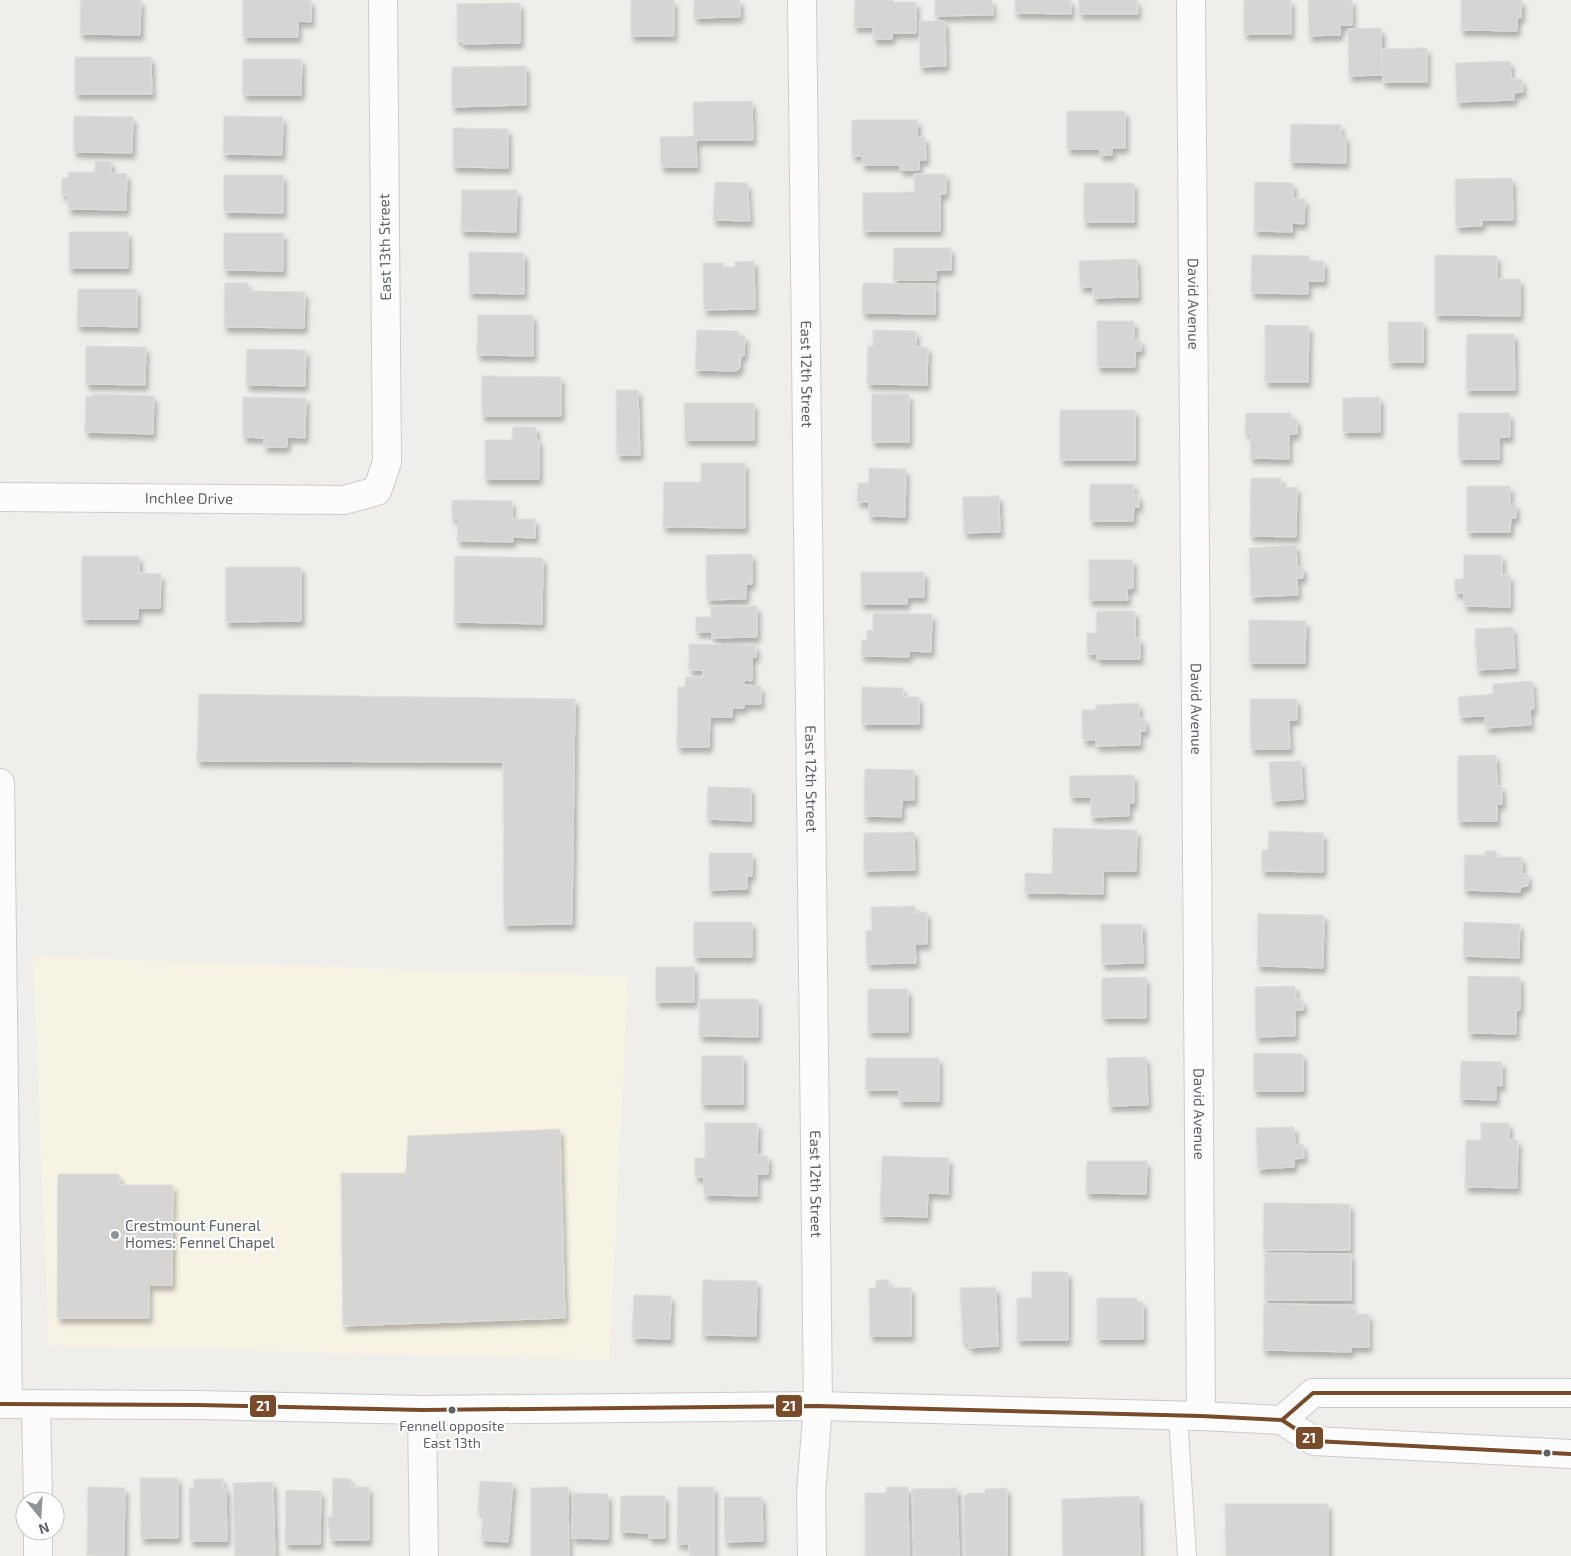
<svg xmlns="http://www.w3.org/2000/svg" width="1571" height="1556" font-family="'Exo 2',sans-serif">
	<defs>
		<filter id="shadow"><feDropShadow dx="3" dy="5.5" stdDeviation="2.5" flood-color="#0004"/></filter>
	</defs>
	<rect width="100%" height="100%" fill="#efeeea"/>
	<path fill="#f7f3e4" d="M33 957 628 977 609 1360 49 1345Z"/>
	<path fill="#d6d5d3" stroke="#deddd9" filter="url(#shadow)" d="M81 0H141L140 35 80 34Z
		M243 0H311V22L298 21V37H243Z
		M631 0H674V36H631Z
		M694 0H740V17L694 18Z
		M855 0H893V2H916V33H892V39H873V27H854Z
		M935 0H992L993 15 935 16Z
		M1015 0H1071V14L1015 13Z
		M1079 0H1137L1138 14H1079Z
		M1244 0H1291V34H1244Z
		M1308 0H1352V25H1340V35L1309 36Z
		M1461 0H1522L1521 18H1517V31L1461 30Z
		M520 3V43L463 44V41H457V4Z
		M920 21H945L946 66 920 67Z
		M1381 28 1382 75 1349 76 1348 29Z
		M1427 48V82H1383L1382 49Z
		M75 57H151L152 94H75Z
		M243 59H302L301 95H243Z
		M1510 61 1511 79H1522L1523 92 1514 93V100L1457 102 1455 63Z
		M526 66V105L452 107V67Z
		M752 101 753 140H696L697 167H661L660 137 694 136 693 102Z
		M1067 111H1125V148H1112V155H1100V149H1067Z
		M74 116 133 117 132 153 74 152Z
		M224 116 283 117 282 155 223 154Z
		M852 120H918L917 137H925L926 160H919V170H900V165H862V156H852Z
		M1291 124 1341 125V136H1346V163L1290 162Z
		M453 128 508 129V168L453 167Z
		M95 161H111V173L127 174 126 210 68 209V195H62V178H68V172H95Z
		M914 174H946V194H940V231H863V193L915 192Z
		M224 175H283V213L224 212Z
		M1512 178 1513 220H1482V226L1456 227 1455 179Z
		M715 182 747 183 750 221 713 220Z
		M1255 182 1293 183V199H1305L1304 224 1292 223V232L1254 231Z
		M1084 183H1134V222H1084Z
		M462 190H517L516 232 461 231Z
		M69 232H128V268H69Z
		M224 233H283V271L224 270Z
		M894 248H951V270H936V280H893Z
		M469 252 524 253V294L469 293Z
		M1252 255 1309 256V261H1324V281H1308V294L1251 293Z
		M1435 255 1497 256V279H1520V316L1435 315Z
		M1137 259 1138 297 1093 298V287H1080L1079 261Z
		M754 261 755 309 704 310 703 263H723V267H735V262Z
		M225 283H248V291L305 292 304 328 224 327Z
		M863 283 935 284V314L862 313Z
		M78 289H137V327L77 326Z
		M478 315H533V356L477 355Z
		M1097 321H1134V340H1141V351H1135V367H1097Z
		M1388 322H1423V362H1389Z
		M1265 325 1309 326 1308 382H1265Z
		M697 330 738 331V335L745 336 744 356 741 355 740 368 736 371 695 370Z
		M873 330 916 331V347H928L927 385 867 384 868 346H873Z
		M1467 334H1514L1515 390H1466Z
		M86 346 146 347 145 385 86 384Z
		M247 349 306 350 305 386 246 385Z
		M482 376 561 377V416H482Z
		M616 390H638L640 455H617Z
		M92 394 154 396 153 434 85 432 86 396 93 397Z
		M872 394H909V442H872Z
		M243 397 306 398 305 438 287 437V447H264V438L243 437Z
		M1380 397V432H1343V398Z
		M684 403H754V440H685Z
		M1060 410H1135V460H1060Z
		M1246 413H1291V419H1297V434H1289V459L1250 458 1251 433H1245Z
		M1458 413H1510V437H1499V459H1459Z
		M513 427H536V440H539V479H485V440H512Z
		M701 463H745V528L663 527 664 482H701Z
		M869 468 906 469 905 517 869 516V502H857L858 483H869Z
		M1251 478H1281V488L1297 487 1296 537 1250 536Z
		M1090 484H1134V495H1139V507H1134L1133 521H1090Z
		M1467 486H1510V504H1516V518H1511L1510 532H1467Z
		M999 496 1000 532 964 533 963 497Z
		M459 500 512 501V519H535V538L512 537 513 542 457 541 458 518 452 519V501Z
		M1296 545 1297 567H1303V578H1297L1298 595 1251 597 1249 548Z
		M752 554V584H746V599L707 600 706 555Z
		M1464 555H1502V575H1510V607L1464 606V593H1455V579H1464Z
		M82 556H139V573L161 574 160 608H138V619H82Z
		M455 556 543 558 542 624 454 622Z
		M1089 560H1133V588L1127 589 1128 600H1089Z
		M226 567H301V621L226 622Z
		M861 572H924V597H907V604H861Z
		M711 606H757V637L712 638V632H696V617H711Z
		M1097 611H1135V638H1140V659H1097V654H1087V633H1096Z
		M873 613 932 614 931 652 909 651V657L861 656 862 640H867V630L873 631Z
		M1249 620 1306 621 1305 663H1249Z
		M1513 627 1515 668 1477 670 1475 629Z
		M689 644 756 645V657H752V681L744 680V685L761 686V704H744V708H732V717H710L709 747H677L678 687H685L686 677H703V670H689Z
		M1532 681 1534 709H1530L1531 725 1486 728 1485 716 1460 717 1458 697 1493 694V684Z
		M862 687 903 688V697H919V724H862Z
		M199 694 575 699 572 924 504 925 503 762 197 761Z
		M1250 699H1297V720H1289L1290 749H1251Z
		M1139 703V718L1145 719 1146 731H1140V745L1096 746V740H1083L1082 710H1096V705Z
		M1496 755 1497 786H1502V804H1497V821H1458V756Z
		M1301 761 1303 799 1272 801 1269 762Z
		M865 769 914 770V800H902L901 817 864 816Z
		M1134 775V803H1129V816L1091 817V797H1070V776Z
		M708 787 751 788V821L707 819Z
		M1053 828 1137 830 1136 871H1103V894L1025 893V873L1052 874Z
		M1269 831 1323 833V872L1262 871V850H1268Z
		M914 832 915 870 864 871V833Z
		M1485 851H1496V857H1522V874H1528V886L1521 887 1520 892 1464 890 1465 855H1485Z
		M709 853H752V876H747V889L709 890Z
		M915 906V913L927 912V944H915L916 963 867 964 866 931 872 930 871 907Z
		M1258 914 1324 915 1323 968 1257 966Z
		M694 922H752V957H694Z
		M1464 922 1520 924 1519 958 1463 956Z
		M1101 924H1142L1143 963 1102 964Z
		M656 967H694V1002H656Z
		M1468 976 1520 977V1010L1516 1011V1034L1468 1033Z
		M1146 977V1018H1102V978Z
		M1295 986 1296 1000H1303V1010H1295V1036L1256 1037 1255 987Z
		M868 989H908V1032H868Z
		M700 999H758V1037L699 1036Z
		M1254 1053 1303 1054V1091H1254Z
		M702 1056H743V1104H701Z
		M1146 1057 1148 1105 1109 1106 1107 1058Z
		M866 1058H939V1101H899V1090H866Z
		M1461 1061 1502 1062V1086L1496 1085V1100L1460 1099Z
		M705 1123H758L757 1155 768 1156V1174H757V1196L704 1195V1177H695V1158H705Z
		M1481 1123H1509V1140H1518L1517 1188 1465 1187 1466 1140H1481Z
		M1294 1127 1295 1145 1303 1144 1304 1158 1294 1159V1167L1258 1169 1256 1128Z
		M560 1129 565 1318 343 1326 341 1173H406L408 1136Z
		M882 1156 949 1158 948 1194 928 1193 927 1217 880 1216Z
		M1087 1161H1147L1146 1194 1086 1193Z
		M58 1174H119L120 1185H173L172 1285H149V1318H57Z
		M1264 1203 1350 1204V1250H1263Z
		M1265 1253 1351 1254V1300H1264Z
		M1032 1272H1068V1340H1017V1298H1032Z
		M703 1280 757 1281 756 1336 702 1335Z
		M876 1280H889V1287L911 1288V1336H870L869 1288H876Z
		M996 1287 998 1346 969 1348 968 1342H963L960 1288Z
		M634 1295 671 1296 670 1339 632 1338Z
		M1097 1298H1137V1302H1143V1339H1097Z
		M1264 1304 1352 1305V1314H1369V1347H1351V1352L1263 1350Z
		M140 1478H178V1538H141Z
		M333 1478 351 1479V1487H369V1540H331L327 1517H332Z
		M194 1479H223V1488H226L227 1541H190L189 1488H194Z
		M480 1481 513 1483 508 1542 481 1540 483 1512H478Z
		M273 1482 275 1556H235L233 1483Z
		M88 1487 125 1488 124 1555H87Z
		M568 1487 569 1556H531V1488Z
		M678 1487H714V1556L689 1555V1544H677Z
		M887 1487H908L909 1556H865V1493H886Z
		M957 1488 959 1556H914L912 1489Z
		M1007 1488V1556H964V1497L969 1493H985V1489Z
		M286 1490 321 1491 320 1544H285Z
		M573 1493 608 1494V1539L572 1538Z
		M621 1496H665V1538H649V1533L620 1532Z
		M1139 1496 1140 1556H1063L1062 1499Z
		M724 1497H762L763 1541 725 1542Z
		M1225 1504H1328V1556H1226Z"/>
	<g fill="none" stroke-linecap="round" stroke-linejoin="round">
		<g stroke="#cbcccc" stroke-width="20">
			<path id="lane" d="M1178 1416 1187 1556"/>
		</g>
		<g stroke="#cbcccc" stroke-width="30">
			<g id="street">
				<path id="s1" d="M802 0 818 1406 811 1493 812 1556"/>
				<path id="s2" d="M1191 0 1201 1416"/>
				<path id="s3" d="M0 497 344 500 377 491 387 462 383 0"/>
				<path d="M0 783 8 1404"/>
				<path d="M36 1404 38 1501"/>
				<path d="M422 1410 424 1556"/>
				<path d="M38 1531V1556"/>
			</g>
		</g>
		<g stroke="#cacacb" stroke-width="30">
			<path id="secondary" d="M0 1404 198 1405 422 1410 818 1406 1201 1416 1282 1420 1314 1441 1571 1454
				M1282 1420 1313 1393H1571"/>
		</g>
		<use href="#lane" stroke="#fdfcfc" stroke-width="18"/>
		<use href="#street" stroke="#fdfcfc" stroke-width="28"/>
		<use href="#secondary" stroke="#fdfcfc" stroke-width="28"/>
		<g stroke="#fff" stroke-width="8">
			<path id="bus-1" d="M0 1404 198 1405 422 1410 818 1406 1201 1416 1282 1420 1314 1441 1571 1454
				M1282 1420 1313 1393H1571"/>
		</g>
		<use href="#bus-1" stroke="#7a4b2a" stroke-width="4"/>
	</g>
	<circle fill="#919496" stroke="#fff" stroke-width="2" cx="115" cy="1235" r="5"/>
	<g fill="#5f6368" stroke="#fff" stroke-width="2">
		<circle cx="452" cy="1410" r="4.5"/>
		<circle cx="1547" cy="1453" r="4.5"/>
	</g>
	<g text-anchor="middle" stroke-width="4" stroke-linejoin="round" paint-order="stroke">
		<g font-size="14" fill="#5f6368" stroke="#fff">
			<text x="452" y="1431">Fennell opposite<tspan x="452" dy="17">East 13th</tspan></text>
		</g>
		<g font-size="15" fill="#5f6368" stroke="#fff">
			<text transform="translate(385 247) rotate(-91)" y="5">East 13th Street</text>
			<text dy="5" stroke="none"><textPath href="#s2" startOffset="304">David Avenue</textPath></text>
			<text dy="5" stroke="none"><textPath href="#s1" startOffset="374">East 12th Street</textPath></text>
			<text dy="5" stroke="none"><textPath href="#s3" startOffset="189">Inchlee Drive</textPath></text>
			<text dy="5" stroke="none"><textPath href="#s2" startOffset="709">David Avenue</textPath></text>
			<text dy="5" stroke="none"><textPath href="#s1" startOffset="779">East 12th Street</textPath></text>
			<text dy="5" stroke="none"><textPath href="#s2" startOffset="1114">David Avenue</textPath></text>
			<text dy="5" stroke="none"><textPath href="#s1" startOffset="1184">East 12th Street</textPath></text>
		</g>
		<g font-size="15" fill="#5f6368" stroke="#fff" text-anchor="start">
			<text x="125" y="1231">Crestmount Funeral<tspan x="125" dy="17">Homes: Fennel Chapel</tspan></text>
		</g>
	</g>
	<g stroke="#fff" stroke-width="2">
		<rect x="775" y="1394" width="28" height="24" rx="5" fill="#7a4b2a"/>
		<rect x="249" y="1394" width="28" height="24" rx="5" fill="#7a4b2a"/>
		<rect x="1295" y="1426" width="29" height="24" rx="5" fill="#7a4b2a"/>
	</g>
	<g font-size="14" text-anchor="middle" font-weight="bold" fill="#fff">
		<text x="789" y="1411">21</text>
		<text x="263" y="1411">21</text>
		<text x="1309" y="1443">21</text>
	</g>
	<g transform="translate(40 1516) rotate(162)"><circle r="24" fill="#ffffff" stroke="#bfc1c3"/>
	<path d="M0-4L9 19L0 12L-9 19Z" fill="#919496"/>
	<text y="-8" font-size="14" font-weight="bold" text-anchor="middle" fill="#5f6368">N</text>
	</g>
</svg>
